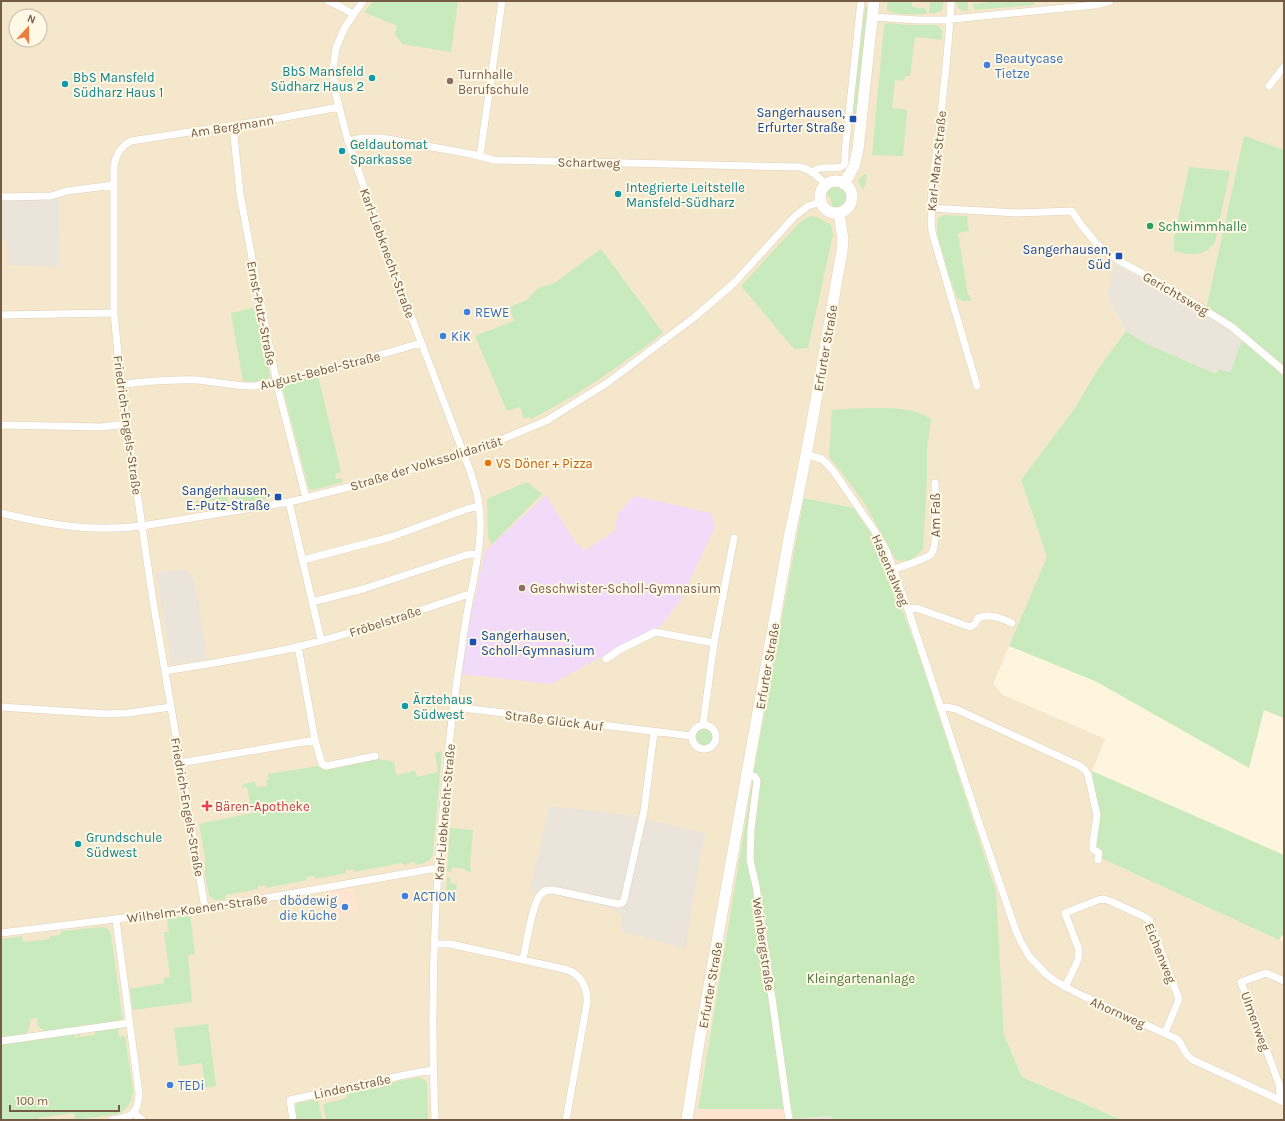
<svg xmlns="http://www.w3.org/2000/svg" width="1285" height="1121" font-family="Karla,sans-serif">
	<rect width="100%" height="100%" fill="#fdf5de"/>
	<path fill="#f4e7cc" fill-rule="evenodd" d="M1 1H1284V150L1244 137 1205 314 1115 263 1107 296 1126 331 1098 369 1075 408 1021 480 1047 557 993 684 1003 695 1105 739 1092 771 1100 817 1102 858 1284 942V1120H1122L1022 1077 1004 1035 996 891 920 658 878 545 854 508 805 498 754 770 696 1120H1ZM16 16H40V40H16Z"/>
	<path fill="#fee4d1" d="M353 888 358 912 334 916 329 892Z
		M698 1109H793V1120H696Z"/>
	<path fill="#eae4da" d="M58 194 59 205 60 267 7 265V241L1 240 2 197Z
		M1114 263 1229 328 1242 340 1230 373 1216 374 1145 343 1126 331 1107 296Z
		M181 570 190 572 192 577 197 594 207 659 174 664 172 663 171 660 156 573Z
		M549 806 627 815 705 833 685 949 621 931 622 916 614 909 530 890Z
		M831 1116 832 1120 793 1119Z"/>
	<path fill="#f1dbf8" d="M546 495 577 545 579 544 584 551 615 531 618 513 635 496 711 513 715 527 680 601 661 626 612 651 552 684 461 674 469 626 485 551Z"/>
	<path fill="#c9eabd" d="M374 1H458L451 52 402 44 395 34 397 26 364 12Z
		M888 1H912V6L913 7 927 9 926 14C914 14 897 16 887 10Z
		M930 1H944L942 10 936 13H929Z
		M956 1H968V11C961 12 957 8 956 1Z
		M1001 1H1042V2H1034V5L975 10 972 4Z
		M865 7H868L860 94 856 115 852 114Z
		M888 23 906 25H936C943 28 942 34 942 40L915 37 910 76H905L904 81 895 80 892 108 907 110 903 156 872 155 884 27 885 24Z
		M1244 136 1284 150V718L1264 710 1249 768 1097 682 1009 646 1047 557 1021 480 1075 408 1098 369 1126 331 1145 343 1216 374 1219 369 1230 373 1242 340 1229 328 1205 314Z
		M1189 167 1230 171 1215 242C1203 258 1192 255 1174 251V238Z
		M865 174H867C866 179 866 187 862 190L858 180Z
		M835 187C853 189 849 211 832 207L831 199 826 193 831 188Z
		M944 215 967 216 969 231 958 233 968 295H970L971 301H963L957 298 950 278H949L944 264 946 263C942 251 933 228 939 217Z
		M810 216 817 217 831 225 833 235 808 348 794 349 741 286 799 223Z
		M601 249 663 333C621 365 579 395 531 419L530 417 524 419 520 407 507 411 475 336 514 321 509 307 527 300 537 289 541 287 553 284Z
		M254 308 257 310 270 376C265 382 251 383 243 381L231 313Z
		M318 376 341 472 335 474 336 479 342 478 343 482 313 490 309 489 282 386V385L286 382Z
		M865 408C887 408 912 406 931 419L927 448V477L923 549C914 558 910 563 896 560L865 504 843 474 829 457 832 410 844 409Z
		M527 482 542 494 492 544 488 537 487 499Z
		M264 489 266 499 236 504 234 494Z
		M227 496 229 505 197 510 195 501Z
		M804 498 854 508 878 544 920 658 996 891 1004 1035 1022 1077 1122 1120H832L831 1116 793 1119 792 1109H698L754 770Z
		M696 737a9 9 0 1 1 18 0a9 9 0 1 1-18 0Z
		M442 751 433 853C431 862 424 863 416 865L415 862 406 864V867L404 864 401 863 354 872 353 869 346 870V873L315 879 314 876 306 877 307 880 266 888 265 885 258 886V889L226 895 225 899C219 901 213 900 209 895L205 875V857L199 824 252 813 247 787H242L243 784 255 782 256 787 267 786 266 780H269L268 774 318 766 323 768 374 758 394 762 396 775 415 771 417 777 438 772 435 753Z
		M1092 771 1284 855V933L1279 940 1101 858 1102 851 1095 846 1100 817Z
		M450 828 473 830 470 865 471 872 466 871V869L452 867 451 872 447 871Z
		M447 877 451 878 450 883 457 885 455 897 446 895Z
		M190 915 195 954 188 955 192 1002 133 1010 130 989 164 983V978L170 977 164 932H169L167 919Z
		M101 927C106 927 109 929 111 934L123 1022 92 1027 91 1024 79 1026V1028L46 1033 38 1026 37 1018 30 1019V1026L25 1036 1 1040V939L22 936 23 942 50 939V936L60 935 61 931Z
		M208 1024 216 1086 203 1088 204 1078 202 1063 179 1066 174 1028Z
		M124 1025V1028L118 1029 119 1037 125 1036 133 1090C132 1101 129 1109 118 1114L75 1120 74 1113 38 1118V1120H1V1043L74 1032 75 1038H77V1032L81 1031 79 1037 94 1035 97 1029Z
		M419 1077 425 1080 427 1084 428 1120H295L294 1109 297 1103 318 1099 322 1119 326 1118 323 1104 347 1098 346 1092Z"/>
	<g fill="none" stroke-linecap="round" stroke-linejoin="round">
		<g stroke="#e0d1ba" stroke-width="8">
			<path id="minor" d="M328 1 339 6 353 14
				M363 1 345 27 336 48 333 70 335 91 348 141 383 242 469 468C473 480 478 493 479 506 483 533 477 561 472 588 467 609 464 631 461 653 454 697 449 742 445 787 434 897 430 1009 435 1120
				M951 1C949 48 943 94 938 141 934 171 929 202 932 232L977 386
				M873 17 918 20H943L1095 5 1110 1
				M1269 86 1284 67
				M233 126 240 194 257 285 278 389 306 498
				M348 141 362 138H382L471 154 494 160 800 167C811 169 819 177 826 185
				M480 156 502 1
				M812 173C820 162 842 174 845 162 845 159 845 155 845 151L861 1
				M1 197 51 196 67 191 114 185
				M931 208 1017 213 1072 211 1082 226 1097 244 1110 255 1125 264 1168 287 1232 327 1284 371
				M1 315 114 313
				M121 384C146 382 171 379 196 380 215 381 235 387 255 386L341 366 421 343
				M1 425 101 427 127 424
				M807 455 822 459 832 469 874 530 886 550 908 609 974 808 1016 931 1021 942 1029 956 1046 974 1055 981 1081 995 1177 1039C1184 1046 1183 1054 1193 1060L1284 1102
				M289 502 321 640
				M1 513C49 525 92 532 142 526L289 502 306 498 380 479 476 450 546 421 607 383 696 316 735 282 795 216 808 206 821 202
				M303 560 391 537 467 509 479 506
				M894 569C903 566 925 560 931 554 939 546 935 496 935 483
				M312 602 363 589 469 554 478 555
				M908 609 915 608 919 609 970 627 975 624 978 618C989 613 1001 618 1012 623
				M298 646 315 740 322 764 326 766 375 756
				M606 659 619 650 655 632 714 643
				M165 671C209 664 253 657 297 647 354 633 410 614 466 595H470
				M1 707 106 714 128 713 171 707
				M454 707 692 736
				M941 708 946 707 956 709 1080 766 1085 770 1088 775 1097 815 1093 843V849L1099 853 1098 860
				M692 737a12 12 0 1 1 24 0a12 12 0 1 1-24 0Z
				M703 725 714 643 734 538
				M180 763 315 740
				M748 774 755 777 757 781 751 829 750 860 756 886 771 991 789 1120
				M205 908 153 601 121 384 114 313V166C116 155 120 147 131 141L280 118 339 107
				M1 933 205 908 278 896 431 869H438
				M435 944H450L564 969C580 973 588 987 587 1003L566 1120
				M523 960C526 946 532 903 541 894 545 890 548 890 553 890L618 904 622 903 624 900 644 811 654 732
				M1065 987 1078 960 1079 950 1065 913 1098 900 1104 899 1110 901 1145 917 1150 921 1179 999 1165 1033
				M1 1041 129 1023
				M1279 1100 1280 1095 1279 1084 1241 982 1266 973 1284 981
				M134 1113 142 1120
				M112 1120C131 1117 138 1115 139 1094L116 920
				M293 1120 290 1100 414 1073 433 1070"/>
		</g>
		<g stroke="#e6d3b8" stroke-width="12">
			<path id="secondary" d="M820 197a16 16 0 1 1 32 0a16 16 0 1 1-32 0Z
				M844 184 854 166 858 149 874 1
				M687 1120 699 1042 790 533C811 440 825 345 842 251L843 240 839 213"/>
		</g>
		<use href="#minor" stroke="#fff" stroke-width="7"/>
		<use href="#secondary" stroke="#fff" stroke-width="11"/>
	</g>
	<g fill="#3f7fe0" stroke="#fff8e5" stroke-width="1.5">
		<circle cx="987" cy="65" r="4"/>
		<circle cx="467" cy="312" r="4"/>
		<circle cx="443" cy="336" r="4"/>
		<circle cx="405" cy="896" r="4"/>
		<circle cx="345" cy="907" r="4"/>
		<circle cx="170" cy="1085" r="4"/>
	</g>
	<g fill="#0f9aa8" stroke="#fff8e5" stroke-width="1.5">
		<circle cx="372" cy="78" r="4"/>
		<circle cx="65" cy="84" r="4"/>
		<circle cx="342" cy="151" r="4"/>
		<circle cx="618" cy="194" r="4"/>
		<circle cx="405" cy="706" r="4"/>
		<circle cx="78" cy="844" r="4"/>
	</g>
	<g fill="#8d6e63" stroke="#fff8e5" stroke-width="1.5">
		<circle cx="450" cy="81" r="4"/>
		<circle cx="522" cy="588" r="4"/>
	</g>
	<g fill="#1a4fb4" stroke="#fff8e5" stroke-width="1.5">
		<rect x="849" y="115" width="8" height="8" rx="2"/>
		<rect x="1115" y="252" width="8" height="8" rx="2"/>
		<rect x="274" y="493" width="8" height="8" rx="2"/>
		<rect x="469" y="638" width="8" height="8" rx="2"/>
	</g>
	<circle fill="#2e9e5b" stroke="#fff8e5" stroke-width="1.5" cx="1150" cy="226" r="4"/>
	<circle fill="#e8710a" stroke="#fff8e5" stroke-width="1.5" cx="488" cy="463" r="4"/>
	<path fill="#e0444e" stroke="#fff8e5" stroke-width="1.5" d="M205 800h4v4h4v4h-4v4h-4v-4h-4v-4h4z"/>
	<g text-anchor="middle" stroke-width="4" stroke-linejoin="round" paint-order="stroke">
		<g font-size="13" fill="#366cbe" stroke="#fff8e5" text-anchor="start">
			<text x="995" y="63">Beautycase<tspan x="995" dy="15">Tietze</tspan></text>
			<text x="475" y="317">REWE</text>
			<text x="451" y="341">KiK</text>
			<text x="413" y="901">ACTION</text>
			<text x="337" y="905" text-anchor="end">dbödewig<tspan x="337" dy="15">die küche</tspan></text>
			<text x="178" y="1090">TEDi</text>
		</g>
		<g font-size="13" fill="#0d838f" stroke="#fff8e5" text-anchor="start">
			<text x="364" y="76" text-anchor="end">BbS Mansfeld<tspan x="364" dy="15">Südharz Haus 2</tspan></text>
			<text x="73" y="82">BbS Mansfeld<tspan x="73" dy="15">Südharz Haus 1</tspan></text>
			<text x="350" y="149">Geldautomat<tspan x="350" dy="15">Sparkasse</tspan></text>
			<text x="626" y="192">Integrierte Leitstelle<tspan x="626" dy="15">Mansfeld-Südharz</tspan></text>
			<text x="413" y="704">Ärztehaus<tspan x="413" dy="15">Südwest</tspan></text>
			<text x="86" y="842">Grundschule<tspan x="86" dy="15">Südwest</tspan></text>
		</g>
		<g font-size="13" fill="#785e54" stroke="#fff8e5" text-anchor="start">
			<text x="458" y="79">Turnhalle<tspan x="458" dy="15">Berufschule</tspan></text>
			<text x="530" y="593">Geschwister-Scholl-Gymnasium</text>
		</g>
		<g font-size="13" fill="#164399" stroke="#fff8e5" text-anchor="end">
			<text x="845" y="117">Sangerhausen,<tspan x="845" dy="15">Erfurter Straße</tspan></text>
			<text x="1111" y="254">Sangerhausen,<tspan x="1111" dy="15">Süd</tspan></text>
			<text x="270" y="495">Sangerhausen,<tspan x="270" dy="15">E.-Putz-Straße</tspan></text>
			<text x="481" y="640" text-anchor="start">Sangerhausen,<tspan x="481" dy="15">Scholl-Gymnasium</tspan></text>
		</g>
		<g font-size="13" fill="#735b46" stroke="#fff8e5">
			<text transform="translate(232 126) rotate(-9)" y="5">Am Bergmann</text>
			<text transform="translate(936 161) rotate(-84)" y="5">Karl-Marx-Straße</text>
			<text transform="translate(589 162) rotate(1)" y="5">Schartweg</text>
			<text transform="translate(388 253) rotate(70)" y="5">Karl-Liebknecht-Straße</text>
			<text transform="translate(1176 293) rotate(30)" y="5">Gerichtsweg</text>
			<text transform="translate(262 313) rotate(79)" y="5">Ernst-Putz-Straße</text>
			<text transform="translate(825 348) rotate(-80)" y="5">Erfurter Straße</text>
			<text transform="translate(320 370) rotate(-14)" y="5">August-Bebel-Straße</text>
			<text transform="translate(128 425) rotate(82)" y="5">Friedrich-Engels-Straße</text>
			<text transform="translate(426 463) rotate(-17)" y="5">Straße der Volkssolidarität</text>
			<text transform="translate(935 515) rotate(-90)" y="5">Am Faß</text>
			<text transform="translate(891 570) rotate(67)" y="5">Hasentalweg</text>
			<text transform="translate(385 621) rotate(-18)" y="5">Fröbelstraße</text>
			<text transform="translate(767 666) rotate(-80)" y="5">Erfurter Straße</text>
			<text transform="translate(554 720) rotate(7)" y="5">Straße Glück Auf</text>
			<text transform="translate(188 807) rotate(80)" y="5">Friedrich-Engels-Straße</text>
			<text transform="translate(444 812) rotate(-85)" y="5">Karl-Liebknecht-Straße</text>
			<text transform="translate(197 908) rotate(-8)" y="5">Wilhelm-Koenen-Straße</text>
			<text transform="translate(764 944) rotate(82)" y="5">Weinbergstraße</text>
			<text transform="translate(1161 953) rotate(68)" y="5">Eichenweg</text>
			<text transform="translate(710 985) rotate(-80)" y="5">Erfurter Straße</text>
			<text transform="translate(1118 1012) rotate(24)" y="5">Ahornweg</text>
			<text transform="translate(1256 1021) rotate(70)" y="5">Ulmenweg</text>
			<text transform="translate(352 1086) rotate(-12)" y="5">Lindenstraße</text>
		</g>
		<g font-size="13" fill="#27864d" stroke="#fff8e5" text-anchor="start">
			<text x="1158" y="231">Schwimmhalle</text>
		</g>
		<g font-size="13" fill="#c56008" stroke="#fff8e5" text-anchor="start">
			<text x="496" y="468">VS Döner + Pizza</text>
		</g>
		<g font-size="13" fill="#be3a42" stroke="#fff8e5" text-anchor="start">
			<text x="215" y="811">Bären-Apotheke</text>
		</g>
		<g font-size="13" fill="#48793e" stroke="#fff8e5">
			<text x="861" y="983">Kleingartenanlage</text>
		</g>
	</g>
	<rect width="1285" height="1121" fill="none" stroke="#735b46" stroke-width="4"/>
	<g transform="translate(28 28) rotate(21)"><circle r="19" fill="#fff8e5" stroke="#c7b9a5"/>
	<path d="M0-3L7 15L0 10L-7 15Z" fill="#eb7b3f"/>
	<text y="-6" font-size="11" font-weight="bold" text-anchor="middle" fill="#735b46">N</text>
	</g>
	<path d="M10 1105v6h109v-6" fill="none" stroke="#735b46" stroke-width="2"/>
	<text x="16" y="1105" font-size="12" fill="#735b46" stroke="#fff8e5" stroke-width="3" paint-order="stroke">100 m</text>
</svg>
